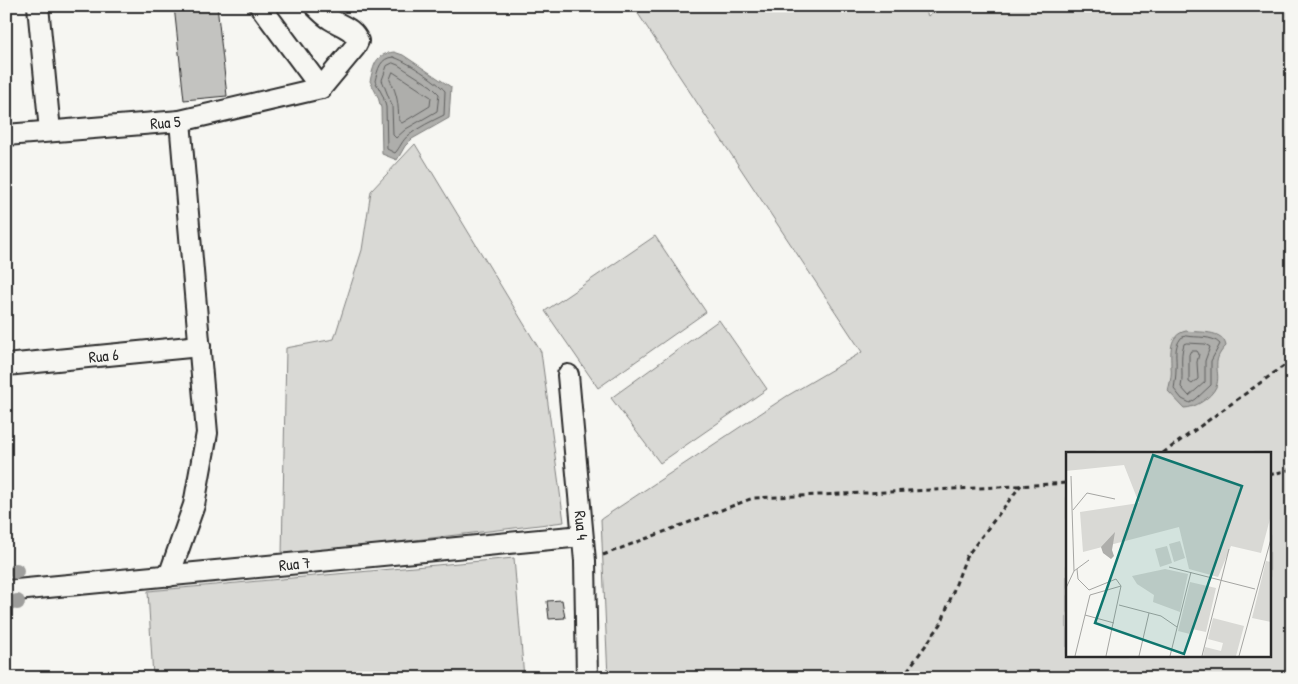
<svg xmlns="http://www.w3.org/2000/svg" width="1298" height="684" font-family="'Patrick Hand',sans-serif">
	<rect width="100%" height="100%" fill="#f6f6f2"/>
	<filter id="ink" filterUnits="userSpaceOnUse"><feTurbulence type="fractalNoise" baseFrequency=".02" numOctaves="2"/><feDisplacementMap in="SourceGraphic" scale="10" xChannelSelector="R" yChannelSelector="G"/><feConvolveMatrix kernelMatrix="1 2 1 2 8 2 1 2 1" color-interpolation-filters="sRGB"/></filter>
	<g filter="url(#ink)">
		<path fill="#d9d9d5" stroke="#828280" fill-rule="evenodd" d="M633 6H923L928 16 940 6H1292V678H608L601 519 787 396 862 352ZM1067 453H1269V655H1067Z
			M415 144 541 352 564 522 282 556 286 348 334 339 362 250 371 191Z
			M655 236 706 312 598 388 545 311Z
			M719 320 767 389 660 463 611 398Z
			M514 558 524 678H153L148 591Z"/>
		<path fill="#aeaeab" stroke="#7a7a78" d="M394 52 403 55 451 87 449 118 412 139 405 146 397 160 382 154 381 108 378 97 370 81C374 65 375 54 394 52Z
			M1186 331C1199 333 1223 329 1226 346 1209 363 1222 371 1216 387 1211 398 1195 408 1184 408L1168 391C1170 383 1172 375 1171 367 1171 353 1168 335 1186 331Z"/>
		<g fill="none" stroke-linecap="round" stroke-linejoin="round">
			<path stroke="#5f5f5e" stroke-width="1" d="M393 57C405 60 437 81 445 91L444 115C432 121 419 127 409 135 402 140 400 148 395 153L387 149 386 107 383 96 375 81C378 69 380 58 393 57Z
				M393 63 398 65 431 86 439 94 437 111 406 129 396 138 393 135 392 106 382 80 387 66Z
				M393 72 431 97 430 106 402 123 399 121C398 104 398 95 390 80Z
				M1186 336C1197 338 1212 335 1220 344L1211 361V385L1196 399 1190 403 1182 399 1174 389C1175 382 1176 376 1176 369 1177 357 1173 348 1181 338Z
				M1187 343 1205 344 1210 347 1205 361V382L1189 396 1181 387C1184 373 1179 358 1184 344Z
				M1191 351H1197L1199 354 1197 362 1198 379 1192 384 1189 382V355Z"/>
		</g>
		<path fill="#c3c3c0" stroke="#2b2b2b" d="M174 6H217L227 96 184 100Z
			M562 600 565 618 549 619 547 601Z"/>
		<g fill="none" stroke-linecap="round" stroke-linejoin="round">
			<g stroke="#2b2b2b" stroke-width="24">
				<g id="minor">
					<path d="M38 6 50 131"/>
					<path d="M260 6 321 88"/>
					<path d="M315 6C320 11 325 16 330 19 341 26 353 28 358 41L355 47 321 88"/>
					<path id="s1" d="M6 135 180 121 321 88"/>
					<path id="s2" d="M6 365 200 346"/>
					<path id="s3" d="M568 375 585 561 587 678"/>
					<path d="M169 576 194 505 207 433 180 121"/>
					<path id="s4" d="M6 591 582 536"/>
				</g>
			</g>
			<path stroke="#2b2b2b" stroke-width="3" stroke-dasharray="5 4" stroke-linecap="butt" d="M1163 453 1292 360
				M1269 475 1292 469
				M603 555 753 498 999 487 1067 483
				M902 678 941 624 966 557 1021 485"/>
			<use href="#minor" stroke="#f6f6f2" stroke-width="20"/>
		</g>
		<g fill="#9e9e9c">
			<circle cx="16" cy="571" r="8"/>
			<circle cx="17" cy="602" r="8"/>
		</g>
	</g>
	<g text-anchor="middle" stroke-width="5" stroke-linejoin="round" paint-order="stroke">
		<g font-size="16" fill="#2b2b2b" stroke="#f6f6f2">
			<text dy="6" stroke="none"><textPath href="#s1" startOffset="160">Rua 5</textPath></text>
			<text dy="6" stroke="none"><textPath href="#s2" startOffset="98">Rua 6</textPath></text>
			<text dy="6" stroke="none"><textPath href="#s3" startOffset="151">Rua 4</textPath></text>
			<text dy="6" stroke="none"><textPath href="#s4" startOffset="290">Rua 7</textPath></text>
		</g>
	</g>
	<g transform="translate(1066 452)">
		<rect width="205" height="205" fill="#f6f6f2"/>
		<path d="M0 1H205V63L195 101 165 94 152 125 123 117 113 75 17 100 14 60 73 51 58 13 0 19ZM114 89 119 106 108 110 103 92ZM101 94 106 111 94 115 89 97ZM200 109 205 110V170L186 166ZM99 117 122 122 114 160 87 150 88 143 71 132 66 124ZM124 130 150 136 140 180 126 177 124 182 112 179ZM147 166 178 174 170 204H137L139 195 155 199 157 191 142 187Z" fill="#d9d9d5"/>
		<path d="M49 80 46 98 48 104 45 107 37 101 35 95Z" fill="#aeaeab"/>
		<path fill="none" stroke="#a5a5a2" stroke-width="1" d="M5 24 8 119M7 58 21 41 49 47M103 115 189 137M11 117 12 127 23 138 50 127 55 134M0 136 8 119 23 108M53 153 95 164 111 175M19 163 48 171M9 204 24 143 55 134M40 204 55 134M73 204 83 161M104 204 125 120M136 204 163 97M173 204 205 87"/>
		<path fill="#0f766e" fill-opacity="0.15" stroke="#0f766e" stroke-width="2.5" d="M87 3 176 34 118 202 29 171Z"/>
		<rect width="205" height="205" fill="none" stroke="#2b2b2b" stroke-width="2.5"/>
	</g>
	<rect width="1298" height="684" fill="none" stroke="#f6f6f2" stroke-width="25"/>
	<rect x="12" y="12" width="1273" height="659" fill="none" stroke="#2b2b2b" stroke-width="2" filter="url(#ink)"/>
</svg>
